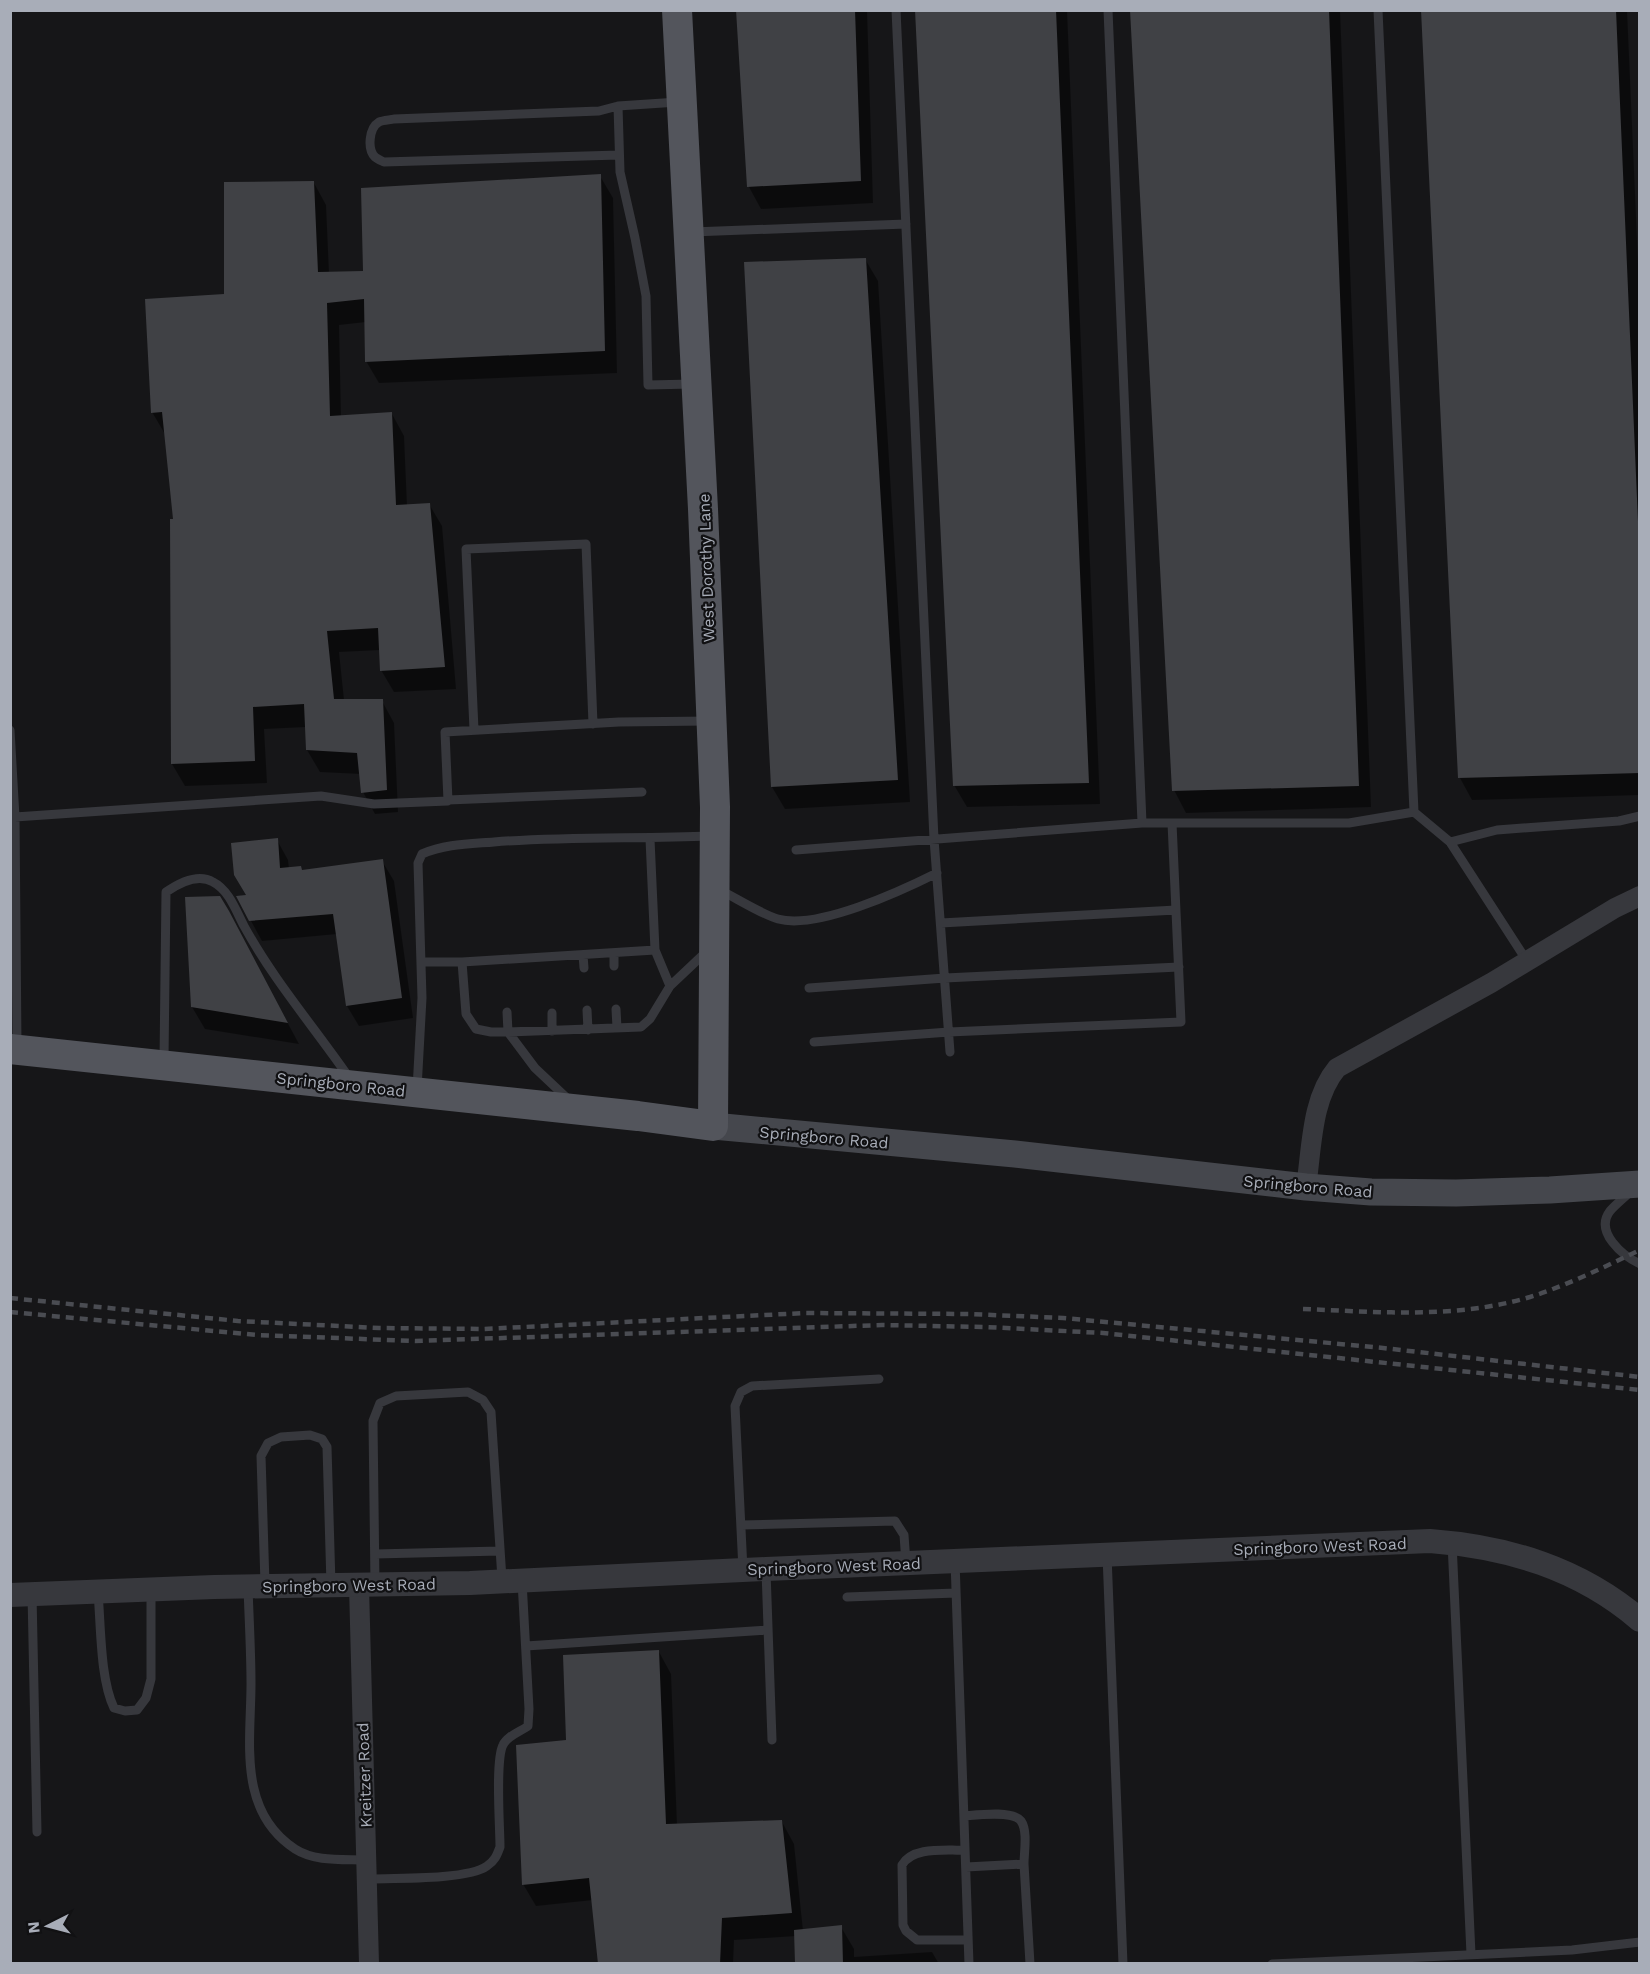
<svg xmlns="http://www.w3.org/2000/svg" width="1650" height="1974" font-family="'Work Sans',sans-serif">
	<rect width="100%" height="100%" fill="#161618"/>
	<path fill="#0007" d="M738 10H867L873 203 761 209 749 187Z
		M917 10H1067L1100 804 967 807 954 785Z
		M1131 10H1340L1371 807 1186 813 1174 790Z
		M1423 10H1627L1640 309V795L1472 800 1460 778Z
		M600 176 613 198 617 373 379 383 366 361V322L339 325 341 417 392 414 404 436 407 506 429 504 442 526 456 689 394 692 381 670 380 650 339 652 344 700 382 701 394 723 398 812 375 814 363 792 361 774 320 772 307 750 306 727 264 729 267 783 185 786 172 764 175 520 165 434 152 412 225 295 314 183 326 205 329 273 365 272Z
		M865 259 878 281 910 802 785 809 772 787Z
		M277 840 288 860 289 869 303 872 382 861 394 881 413 1018 359 1026 347 1006 337 934 262 941 251 921 248 897Z
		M232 920 299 1044 205 1029 192 1007Z
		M659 1652 671 1674 677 1825 782 1822 794 1844 803 1931 841 1927 854 1949V1957L932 1952 939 1964H796V1936L734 1940 733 1964H600L593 1900 536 1906 523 1884 568 1741Z"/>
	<path fill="#404145" d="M736 10H855L861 181 747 187Z
		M915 10H1056L1089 783 953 786Z
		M1130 10H1329L1359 786 1172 791Z
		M1421 10H1616L1640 568V773L1458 778Z
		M601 174 605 351 365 362 364 299 327 303 330 416 392 412 396 505 430 503 445 667 380 671 378 628 327 631 334 699H383L387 790 361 793 357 753 306 750 304 704 253 707 255 761 171 764 170 519H173L162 412 151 413 145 299 224 294V182L314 181 318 272 363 271 361 188Z
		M866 258 898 780 771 787 744 262Z
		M278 838 280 868 301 866 302 870 383 859 402 998 346 1006 333 914 249 921 236 896 246 895 234 875 231 843Z
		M220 896 229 911 288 1023 191 1007 185 897Z
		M659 1650 666 1824 782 1820 792 1913 722 1918 720 1964H598L589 1878 522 1885 516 1745 566 1740 563 1655Z
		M842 1925 843 1964H795L794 1930Z"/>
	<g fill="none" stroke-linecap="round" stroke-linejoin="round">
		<path stroke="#37383d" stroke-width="9" d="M896 10 934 839 950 1052
			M1108 10 1142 823
			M1378 10 1414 812 1450 842 1527 961
			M678 102 618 106 620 172 635 238 646 296 648 385 692 384
			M618 106 599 111 394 119C390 120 383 120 379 122 369 128 367 149 375 157 377 159 382 161 384 162L619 155
			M692 232 906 224
			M10 730 15 817
			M474 730 466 549 586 544 593 724
			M448 800 642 792
			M650 839 655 950
			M1450 842 1497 830 1619 821 1640 816
			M796 850 1142 823H1349L1414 812
			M720 890C736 898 763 915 778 919 817 930 901 891 937 873
			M941 923 1176 910
			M614 953V966
			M583 955 584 968
			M421 962H462L655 950 670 986
			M462 962 466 1014 476 1029 491 1032H508L641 1027 650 1019 670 986 706 952
			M809 988 945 978 1179 967
			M616 1009 617 1028
			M587 1010 588 1030
			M507 1012 508 1032 535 1068 569 1100
			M552 1013V1031
			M814 1042 949 1032 1181 1022 1172 823
			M17 1045 15 817 321 796 374 804 448 801 445 732 619 722 709 721
			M164 1060 166 892C179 883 198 873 213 882 229 890 236 911 244 926 274 981 315 1028 350 1079
			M417 1089 422 998 418 863 422 854C445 844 469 844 494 842 566 836 638 839 710 836
			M1631 1191C1624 1198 1616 1204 1610 1211 1594 1232 1623 1256 1640 1264
			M741 1525 895 1521 904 1535 906 1563
			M1452 1543 1471 1954
			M375 1554 500 1551
			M1107 1555 1123 1964
			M955 1561 969 1964
			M743 1570 735 1406 741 1392 752 1386 879 1379
			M766 1571 772 1740
			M265 1584 261 1456 268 1443 281 1437 310 1435 322 1439 327 1447 331 1585
			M375 1585 373 1421 380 1403 396 1396 468 1392 483 1400 491 1412 502 1579
			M248 1587C249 1619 251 1651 251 1684 251 1741 237 1811 295 1849 315 1862 343 1859 366 1860
			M98 1593C101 1626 100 1679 114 1708L125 1711 137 1710 146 1698 151 1679V1590
			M32 1594 37 1832
			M847 1597 956 1593
			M526 1646 767 1630
			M964 1816C977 1815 1013 1810 1021 1821 1028 1831 1024 1852 1024 1864
			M965 1850C946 1851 913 1846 902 1865L903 1925 906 1931 917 1940H968
			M966 1867 1024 1864 1030 1964
			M367 1879C393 1878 469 1880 487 1866 495 1861 497 1855 500 1847 500 1827 495 1760 503 1745 507 1736 520 1732 528 1726L529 1709 522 1581
			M1272 1964 1572 1950 1640 1942"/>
		<path stroke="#37383d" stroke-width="20" d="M1306 1187C1312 1148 1311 1099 1337 1068L1491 983 1615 908 1640 896
			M359 1586 369 1964"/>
		<path stroke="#37383d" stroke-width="24" d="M10 1595 214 1587 470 1583 766 1569 1430 1541C1508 1547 1579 1568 1640 1620"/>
		<path stroke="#45474d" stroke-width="27" d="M713 1126 1015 1154 1306 1187 1371 1192 1456 1193 1550 1190 1640 1184"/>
		<path stroke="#53555c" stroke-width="30" d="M10 1049 638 1116 713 1126 715 807 703 509 677 10"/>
		<path stroke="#4a4c52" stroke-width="4.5" stroke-dasharray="8 6" stroke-linecap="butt" d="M10 1298 238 1321 379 1328 484 1329 805 1313 970 1314 1063 1318 1383 1348 1640 1377
			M1303 1309C1378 1312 1457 1319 1530 1297 1568 1285 1604 1267 1640 1250
			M10 1312 257 1335 415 1341 882 1325 986 1327 1103 1333 1640 1390"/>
	</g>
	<g text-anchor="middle" stroke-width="4.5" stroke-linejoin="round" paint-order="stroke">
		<g font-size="16" fill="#a8adb8" stroke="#111113">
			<text transform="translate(706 568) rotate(-92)" y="6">West Dorothy Lane</text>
			<text transform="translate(341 1084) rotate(6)" y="6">Springboro Road</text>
			<text transform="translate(824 1137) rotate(5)" y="6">Springboro Road</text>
			<text transform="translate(1308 1186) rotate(5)" y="6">Springboro Road</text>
			<text transform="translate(1320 1546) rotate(-2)" y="6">Springboro West Road</text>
			<text transform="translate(834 1566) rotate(-2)" y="6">Springboro West Road</text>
			<text transform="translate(349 1585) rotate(-1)" y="6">Springboro West Road</text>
			<text transform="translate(364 1775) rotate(-92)" y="6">Kreitzer Road</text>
		</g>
	</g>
	<rect width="1650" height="1974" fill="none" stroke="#a8adb8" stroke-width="24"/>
	<g transform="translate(48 1926) rotate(264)" stroke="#111113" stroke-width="4.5" paint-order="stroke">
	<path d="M0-4.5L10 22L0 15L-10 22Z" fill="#a8adb8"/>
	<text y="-9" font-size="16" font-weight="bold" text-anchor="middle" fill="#a8adb8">N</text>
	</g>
</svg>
